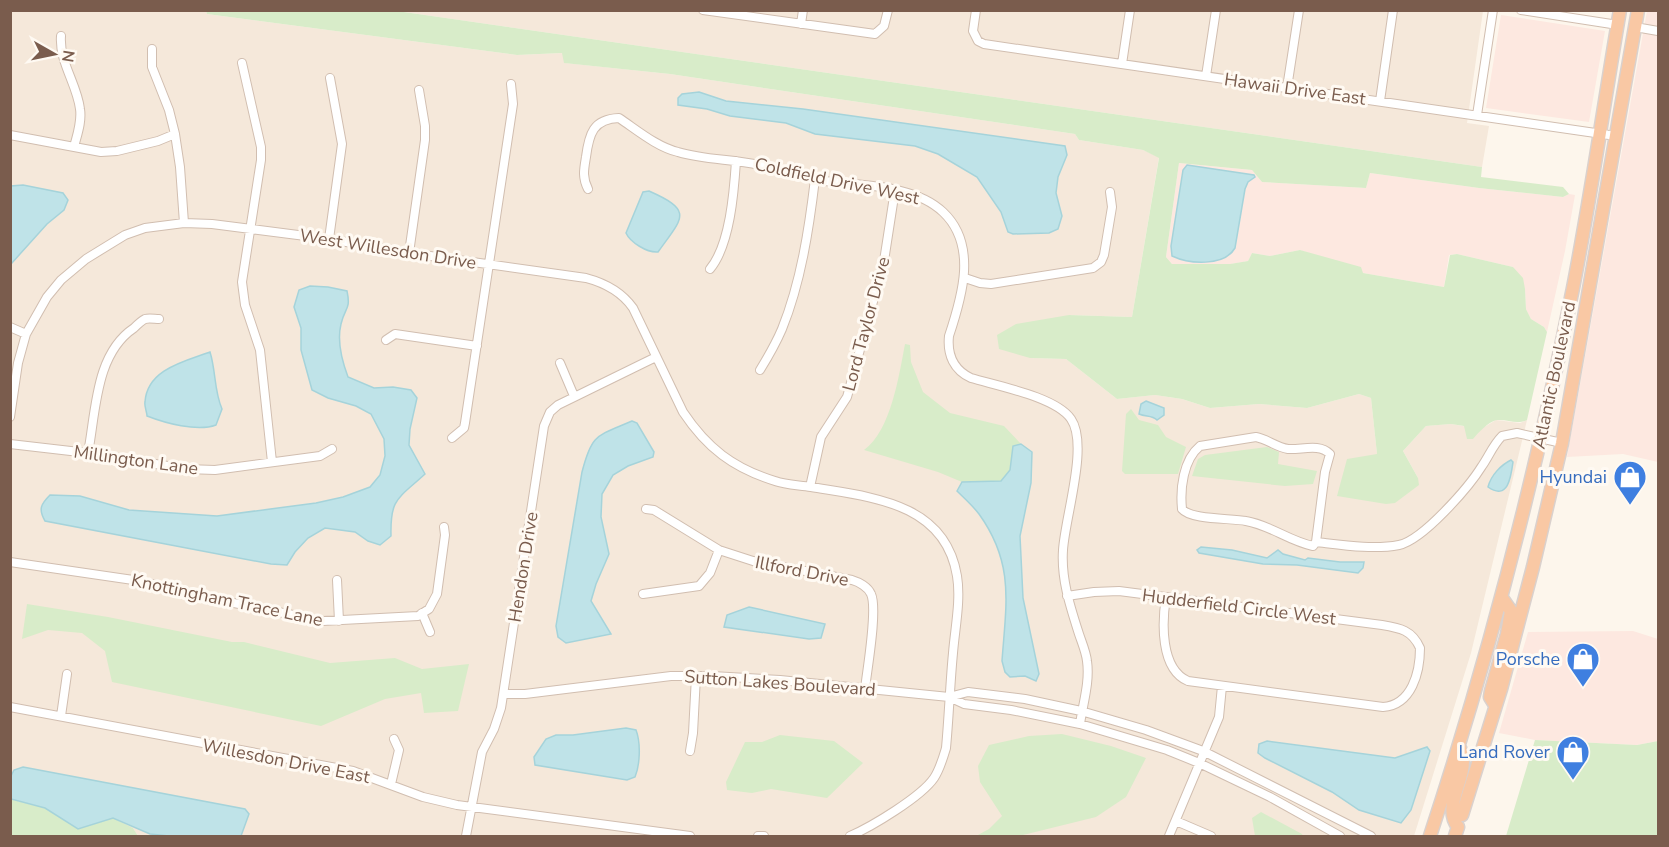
<svg xmlns="http://www.w3.org/2000/svg" width="1669" height="847" font-family="'Nunito Sans',sans-serif">
	<rect width="100%" height="100%" fill="#fdf6ec"/>
	<path fill="#f5e8da" d="M10 11H206L207 14 517 55 563 53 565 63 670 74 1075 134 1079 140 1143 150 1159 157 1132 317 1069 315 1030 358 1066 359 1117 399 1155 395 1182 399 1210 408 1259 404 1307 408 1359 394 1371 398 1377 454 1418 478 1403 451 1426 426 1451 424 1481 429 1496 420 1520 423 1527 420 1471 653 1414 836H138L133 828 11 799Z
		M397 11H1483L1467 123 1489 126 1482 167Z"/>
	<path fill="#fde8e0" d="M1647 11H1658V462L1623 454 1567 457Z
		M1501 15 1605 31 1589 122 1486 108Z
		M1179 163 1252 170 1262 182 1366 188 1370 173 1479 188 1563 197 1569 194 1575 195 1565 251 1547 332 1544 327 1531 319 1526 309 1525 289 1513 267 1457 254 1449 255 1444 287 1363 273 1300 250 1270 256 1252 253 1248 261 1231 264H1172L1166 257Z
		M1633 631 1658 639V741L1637 745 1535 740 1499 733 1528 632Z"/>
	<path fill="#d8ecc9" d="M206 11H397L1482 167 1481 177 1563 187 1569 194 1563 197 1479 188 1370 173 1366 188 1262 182 1252 170 1179 163 1166 257 1172 264H1230L1248 261 1252 253 1270 256 1300 250 1361 267 1363 273 1444 287 1450 255 1457 254 1513 267 1523 278 1525 289 1526 309 1531 319 1544 327 1547 332 1527 420C1516 425 1508 419 1497 420 1488 422 1479 432 1473 439H1467L1464 426 1451 424 1426 426 1403 451 1418 478 1419 485 1395 503 1386 504 1337 496 1347 459 1377 454 1371 398 1359 394 1307 408 1259 404 1210 408 1182 399 1155 395 1117 399 1066 359 1030 358 999 349 997 335 1016 324 1069 315 1132 317 1159 158 1143 150 1079 140 1075 134 670 74 564 63 562 53 517 55 207 14Z
		M905 344 910 345 911 362 923 392 950 413 1004 426 1021 444 1013 447 1010 470 1001 481 962 482 938 472 864 450C891 431 899 375 905 344Z
		M1131 409 1139 420 1158 425 1166 437 1186 447 1178 474H1125L1122 471 1126 414Z
		M1267 447 1279 452 1278 464 1317 471 1313 484 1285 486 1192 476 1198 459 1205 455Z
		M27 604 108 617 232 642H244L330 663 395 658 422 669 469 664 458 711 424 713 421 693 385 699 321 726 112 682 105 651 82 633 48 630 22 639Z
		M1062 734 1111 746 1146 758 1126 797 1096 817 1019 836H976L989 829 1002 816 980 782 978 766 989 745 1029 736Z
		M780 735 834 741 863 763 827 798 771 789 752 793 727 790 726 782 745 742H762Z
		M1535 740 1637 745 1658 741V836H1506Z
		M10 799 45 808 78 829 113 818 133 828 138 836H11Z
		M1261 812 1302 834 1303 836H1255L1252 818Z"/>
	<path fill="#bfe3e8" stroke="#a5d3da" stroke-width="1.5" d="M699 92 726 101 803 109 1065 146 1067 155 1058 177 1056 193 1062 216 1058 229 1049 233 1013 234 1008 232 1001 212 977 177 938 154 915 146 815 134 786 123 730 116 707 109 678 105V98L682 94Z
		M1187 165 1254 175 1255 177 1248 182 1245 189 1235 248C1224 267 1189 264 1172 256L1171 246 1183 170Z
		M23 185 63 193 68 200 64 210 47 224 11 264V186Z
		M649 191C694 211 683 217 658 252 647 253 630 242 626 233L643 192Z
		M310 286 328 287 347 291C351 310 345 307 341 324 337 340 342 361 348 377L374 388 393 387 411 390 417 398 410 429 409 445 425 474C398 499 390 498 391 536L380 545 368 541 355 532 325 528 308 538 295 552 287 565 271 564 45 521C38 509 41 504 50 495L80 496 129 510 217 516 316 503 343 497 370 487 380 475 385 456 384 439 371 414 356 406 328 398 312 390 301 350V328L294 307 299 290Z
		M210 352C216 371 214 391 222 409L216 425C197 432 165 423 147 416 147 412 144 406 145 402 147 369 186 361 210 352Z
		M1146 401 1164 408V415L1157 420C1152 415 1146 417 1139 414L1141 404Z
		M632 421 637 423 654 452 653 457 628 466 613 475 602 494 601 517 609 554 596 584 591 601 611 634 566 643 558 637 556 626 582 472C592 433 597 436 632 421Z
		M1021 444 1032 452 1031 483 1020 536 1023 598 1039 674 1036 681 1025 676 1010 677 1005 672 1002 661C1006 604 1015 564 979 514 973 506 964 498 957 491L962 482 1001 481 1010 470 1013 446Z
		M1511 460 1513 462C1511 477 1508 501 1488 487 1491 475 1501 465 1511 460Z
		M1201 547 1232 550 1267 558 1278 550 1283 554 1305 560 1308 558 1340 562H1364L1363 568 1358 573 1297 565 1263 564 1199 553 1197 550Z
		M749 607 825 624 821 638 809 639 724 627 727 615Z
		M626 728 636 730C641 743 640 765 635 777L627 780 535 765 534 757 546 739 556 735H573Z
		M1267 741 1395 758 1427 747 1430 751 1411 810 1401 823 1359 810 1332 792 1265 758 1258 753 1259 744Z
		M23 767 245 809 249 814 241 836H169L150 834 113 818 78 829 45 808 11 799V776L14 770Z"/>
	<g fill="none" stroke-linecap="round" stroke-linejoin="round">
		<g stroke="#d1beb0" stroke-width="10">
			<path id="minor" d="M703 10 875 34 884 26 888 10
				M976 10 973 31 978 41 984 44 1616 136
				M1521 10 1618 25
				M801 24 803 10
				M1635 27 1658 31
				M61 36C59 62 77 84 80 109 82 122 77 135 74 147
				M152 49V67L169 110 175 134 180 167 184 223
				M242 63 261 147V160L242 282 245 305 260 350 272 462
				M1122 64 1130 10
				M1206 76 1216 10
				M1287 88 1299 10
				M1380 101 1393 10
				M1477 115 1493 10
				M10 135 101 152 117 151 158 141 175 134
				M588 189C582 177 584 169 586 157 589 134 593 119 619 118 637 130 657 147 678 152 704 160 733 159 759 165 779 169 797 176 817 180 855 186 913 183 943 212 978 245 962 297 949 336 947 355 954 370 971 378 998 386 1056 397 1071 419 1089 445 1065 517 1063 550 1061 579 1070 606 1079 634 1082 643 1086 652 1087 661 1090 682 1083 703 1080 724
				M329 239 342 144 330 78
				M409 253 425 140V126L419 90
				M710 269C730 245 734 192 736 161
				M965 278 980 283 991 284 1093 268 1101 262 1104 255 1112 207 1110 192
				M10 327 26 334
				M386 340 395 334 477 346
				M560 363 574 396
				M760 370C768 357 776 343 782 329 801 282 809 229 815 179
				M10 417 18 363 26 334 47 297 61 280 86 259 125 235 145 228 184 223 212 224 329 239 409 253 586 278C605 283 621 291 633 308L683 412C707 448 733 468 775 481 786 485 799 485 811 487 870 497 945 502 957 576 961 600 955 628 953 653 950 684 949 716 946 748 943 758 940 769 934 778 921 797 871 827 850 836
				M1256 437C1267 439 1276 447 1288 449 1302 450 1319 443 1330 454L1325 472 1316 542 1313 546C1289 541 1270 525 1246 521 1231 518 1191 520 1182 509 1180 489 1183 460 1200 446Z
				M452 438 464 428 465 423 513 104 511 84
				M10 444 88 453 186 469 215 470 320 456 332 449
				M88 453C96 412 95 354 134 328 137 325 141 321 145 319 149 318 155 319 159 319
				M810 487 821 437 847 397 849 390 884 261 895 190
				M646 509 654 510 719 550 753 561 852 580C859 582 868 587 871 594 878 609 867 670 865 689
				M1316 542C1342 545 1373 550 1399 545 1423 540 1469 487 1482 466 1489 456 1493 445 1502 436L1517 433 1562 443
				M10 562 140 581 219 600 323 621 418 616 429 609 437 594 445 535 444 527
				M337 580 339 621
				M643 594 699 586 710 573 719 550
				M1067 596 1094 592 1119 591 1382 625C1400 628 1412 630 1420 648 1420 672 1412 705 1383 707L1188 681C1160 669 1162 622 1166 597
				M422 613 430 632
				M504 694H525L671 676H712L780 680 949 697 964 704 1011 710 1080 724 1167 750 1199 763 1270 797 1340 836
				M949 697 968 692 1025 699 1081 711 1146 730 1203 751 1371 836
				M10 707 353 771 423 797 457 805 690 836
				M61 716 67 674
				M690 751 693 733 696 676
				M391 784 399 750 394 739
				M1176 821 1211 836
				M466 836 482 752 494 729 501 708 544 426 550 412 558 405 656 357
				M758 836H764
				M1169 836 1219 717 1222 686"/>
		</g>
		<g stroke="#dad1cd" stroke-width="15">
			<path id="trunk" d="M1495 705 1490 697 1491 691 1507 634 1511 611 1502 598
				M1462 815 1501 689 1533 567 1562 443 1638 10
				M1430 836C1489 657 1536 473 1573 288 1591 196 1604 103 1620 10
				M1455 836 1458 827C1443 808 1463 783 1463 762 1463 758 1461 752 1460 748"/>
		</g>
		<use href="#minor" stroke="#fff" stroke-width="8"/>
		<use href="#trunk" stroke="#f9c8a4" stroke-width="12"/>
	</g>
	<defs>
		<g id="shop-pin" transform="scale(1.725)"><path d="M0 17L-7.5 6A9.5 9.5 0 1 1 7.5 6Z" fill="#3f7fe0" stroke="#fffaf3"/><path d="M-5-2.5h2.3a2.7 3.5 0 0 1 5.4 0H5L5.5 6h-11ZM-1.5-2.5h3a1.5 2.3 0 0 0-3 0Z" fill="#fff"/></g>
	</defs>
	<g fill-rule="evenodd">
		<use href="#shop-pin" x="1630" y="477"/>
		<use href="#shop-pin" x="1583" y="659"/>
		<use href="#shop-pin" x="1573" y="752"/>
	</g>
	<g text-anchor="middle" stroke-width="6" stroke-linejoin="round" paint-order="stroke">
		<g font-size="18" fill="#7a5c4d" stroke="#fffaf3">
			<text transform="translate(1295 89) rotate(8)" y="6">Hawaii Drive East</text>
			<text transform="translate(837 181) rotate(12)" y="6">Coldfield Drive West</text>
			<text transform="translate(388 249) rotate(9)" y="6">West Willesdon Drive</text>
			<text transform="translate(866 324) rotate(-75)" y="6">Lord Taylor Drive</text>
			<text transform="translate(1554 375) rotate(-78)" y="6">Atlantic Boulevard</text>
			<text transform="translate(136 460) rotate(8)" y="6">Millington Lane</text>
			<text transform="translate(523 567) rotate(-81)" y="6">Hendon Drive</text>
			<text transform="translate(802 571) rotate(11)" y="6">Illford Drive</text>
			<text transform="translate(227 600) rotate(12)" y="6">Knottingham Trace Lane</text>
			<text transform="translate(1239 607) rotate(7)" y="6">Hudderfield Circle West</text>
			<text transform="translate(780 683) rotate(4)" y="6">Sutton Lakes Boulevard</text>
			<text transform="translate(286 761) rotate(11)" y="6">Willesdon Drive East</text>
		</g>
		<g font-size="18" fill="#366cbe" stroke="#fffaf3" text-anchor="end">
			<text x="1607" y="483">Hyundai</text>
			<text x="1560" y="665">Porsche</text>
			<text x="1550" y="758">Land Rover</text>
		</g>
	</g>
	<rect width="1669" height="847" fill="none" stroke="#7a5c4d" stroke-width="24"/>
	<g transform="translate(54 54) rotate(99)" stroke="#fffaf3" stroke-width="4.5" paint-order="stroke">
	<path d="M0-4.5L10 22L0 15L-10 22Z" fill="#7a5c4d"/>
	<text y="-9" font-size="16" font-weight="bold" text-anchor="middle" fill="#7a5c4d">N</text>
	</g>
</svg>
